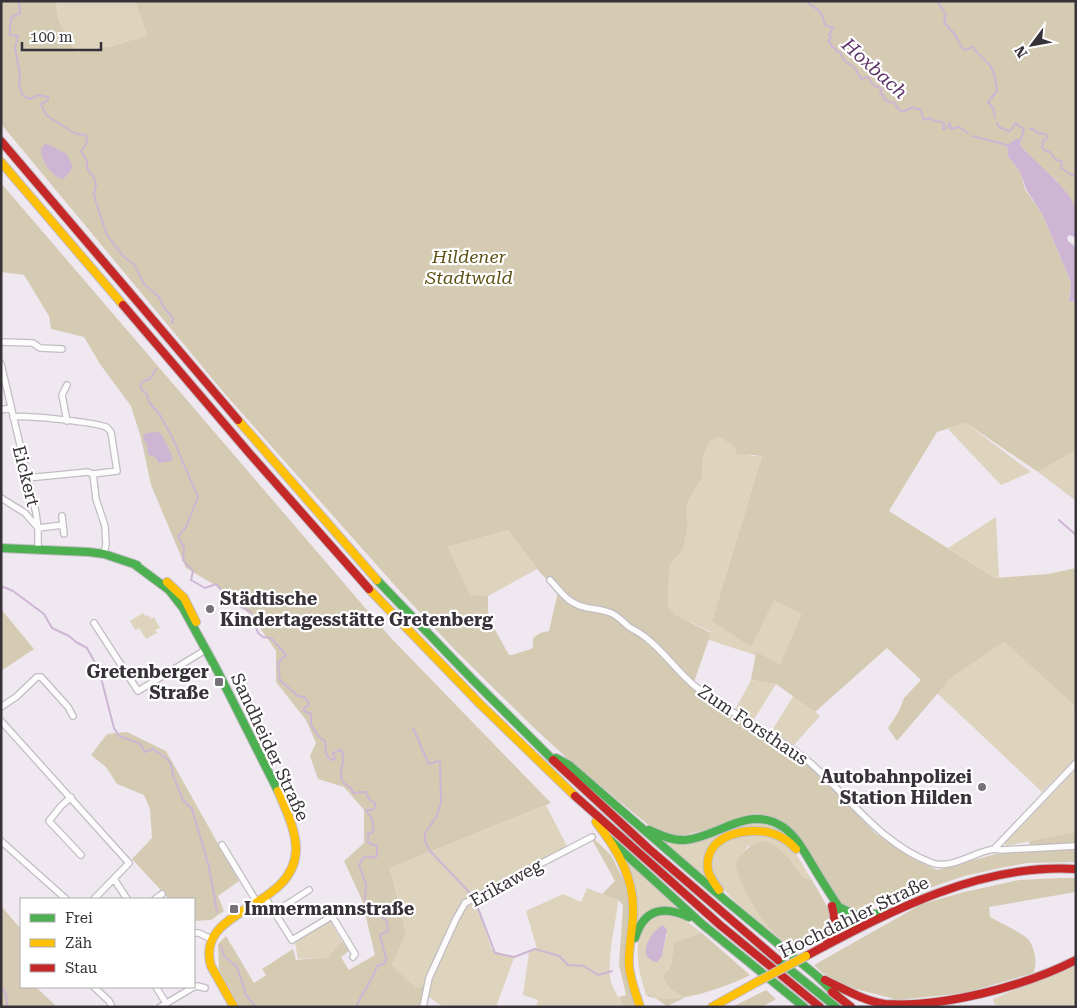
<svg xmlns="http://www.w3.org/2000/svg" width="1077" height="1008" font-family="'Roboto Serif',serif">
	<rect width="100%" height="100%" fill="#efe8f1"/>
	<path fill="#ded4bd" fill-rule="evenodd" d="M56 1H135L147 35 113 46 75 52C65 35 57 21 56 1Z
		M966 423 1031 472 1001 485 948 429Z
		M720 437 752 456H762L712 621 774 599 801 614 780 664 757 653 755 655 709 640 711 632 676 615 668 606 669 574 671 563 683 550 688 526 686 512 688 501 702 479 703 457 710 441Z
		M1076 450V501L1038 472Z
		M996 517 999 577 995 578 948 548Z
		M508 530 537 569 488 596H470L448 547Z
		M143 613 145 616 148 615 151 619 154 617 160 628 155 630 157 633 146 639 139 628 135 630 130 621Z
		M1004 642 1076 707V758L1042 792 937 693 950 679Z
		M751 680 776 684 753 721 735 710Z
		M794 695 820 716 794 745 771 732Z
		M1076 769V832L1006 846 1005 843Z
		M546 805 568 848 476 894 459 906 442 941 425 985 416 988 392 965 406 932 390 868Z
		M767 822 789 836 772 829 714 842 708 879 652 834 667 840 735 825Z
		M749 835 777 838 795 852 812 880 803 877 788 857 748 846 736 863 783 942C766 928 720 893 714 874 712 869 712 860 714 855 720 840 735 837 749 835Z
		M623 857 677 908C653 906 650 905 636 926Z
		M587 888 618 900C616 926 606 957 611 982 613 990 620 998 623 1007H536L538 1000 523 995 529 952 537 949 526 911 563 894 581 902Z
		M475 899 492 950 514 958 496 1007H443L426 995C434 971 454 911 475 899Z
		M666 913 681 917 702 933 674 942 671 966 664 977 670 989 684 998 667 1006 648 993 646 995C639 973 629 937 651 919 655 916 661 915 666 913ZM653 933 667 934 662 955 651 960C642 951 648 943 653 933Z
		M330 921 342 941 328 957 298 959 295 943Z
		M1076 964V1007H1003L994 1004 993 999Z"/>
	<path fill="#d5cbb3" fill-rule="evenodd" d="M1 1H56C57 23 65 34 76 52L113 46 147 35 135 1H1076V210L1056 180 1035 162 1022 147 1020 145 1021 140 1016 139 1007 146 1008 156 1020 172 1025 189 1042 214 1069 277 1071 285 1069 298 1072 302 1076 301V450L1038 472 966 423 937 432 889 511 995 578 1048 574 1076 568V707L1004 642 950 679 897 741 888 728 899 711 904 698 921 680 887 648 815 712 776 684 751 680 756 652 780 664 801 614 774 600 751 647 712 621 762 456C754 456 746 453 737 455L735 447 720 437 710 441 703 457 702 479 688 501 686 512 688 526 683 550 671 563 669 574 668 606 676 615 711 633 694 682 695 691 791 749 816 772 875 833 912 858 937 870 996 854 1031 851 1029 841 1076 832V862L1027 863 1005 867 964 876 892 901 865 905 858 910H853L843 905 768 815 676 837 657 832 570 761 532 726 454 649 398 589 225 394 1 124ZM508 530 537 569 558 592 549 631 540 633 533 638V647L531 649 512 655H509L488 617V596L470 595 448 547Z
		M1 183 391 638 551 803 390 868 406 933 392 965 416 988 425 985 419 1007H240L219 970 218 944 226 936 254 983 266 975 262 969 293 949 296 960 328 957 342 941 349 951 341 957 349 970 375 955 362 900 344 861 364 843V810L344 787 318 779 310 756 316 743 306 720 276 682V651L256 622 232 595 186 568 151 485 141 438 131 406 100 364 84 337 51 329 49 316 24 275 1 272Z
		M1 609 34 649 1 671Z
		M127 732 166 751 239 881 218 896 224 911 211 920 194 921V899H169L132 859 152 838 150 809 144 795 117 784 106 767 91 755 107 734Z
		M589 834 611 855 624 881 628 900 636 1007H623L619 997 626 995 619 965 623 905 618 900 602 894 615 881Z
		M766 841 776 847 788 857 803 877 812 880 831 913 830 930 827 934 804 948 802 947 795 951C767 930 743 898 735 863 744 851 750 843 766 841Z
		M1060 878H1076V892L989 907 990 917C999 922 1022 933 1028 939 1035 947 1038 965 1033 973L965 993 898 1000 852 988 822 973 814 965 922 904 964 892 1019 880Z
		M1 906 21 929V987H36L57 1007H1Z
		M702 933 750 975C725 988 668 1008 646 995L648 993 667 1006 684 998 670 989 663 977 671 966 674 942Z
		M766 990 776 999 762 1007H732Z"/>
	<path fill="#ceb5d4" d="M1016 139H1021L1020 145 1022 147C1037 165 1070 188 1076 210 1077 218 1076 229 1076 238L1070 235 1067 237 1068 241 1076 247 1075 301 1071 302 1069 301 1071 285 1069 277 1042 214 1026 189 1020 172 1008 156 1007 145Z
		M45 144 50 145 67 154 72 165 71 171 63 179C50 176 41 160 41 148Z
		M159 432 162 435 173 458 172 461 159 463 155 457 148 455 147 444 144 440 143 436 146 433Z
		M663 925 667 930 662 956 657 962H654L647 957C642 946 653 930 663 925Z"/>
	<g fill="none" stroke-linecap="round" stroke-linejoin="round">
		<path stroke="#ceb5d4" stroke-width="2" d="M19 1 20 13 12 17 10 26V35L18 36 15 48 20 75 19 83 21 92 24 96 30 99 38 95 48 97V100L41 104 47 116 76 134 86 135 87 143 81 151 87 161V168L94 178 96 185 94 194 96 202 107 235 123 256 134 264 144 284 159 297 163 306 173 318 172 323
			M806 1C810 6 813 6 817 9 823 12 823 20 825 25L833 28 829 35 832 37 828 40 832 46V47L835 48 837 52H840L844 60 855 68 861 79 868 77 873 85 882 89 880 93 883 95 886 101 895 103C901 117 904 110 913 107L915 109H920L924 120 930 118 934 121 943 122 944 123 943 129 947 128 950 123 951 129 959 127 968 133
			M937 1 946 15 944 22C947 27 949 28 953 32 959 38 958 46 965 50L973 47C977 54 980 55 985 60 994 68 996 79 997 91L988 102 993 108 995 118
			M997 123 999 127 1009 131 1013 128 1015 123 1024 129 1021 139
			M1030 129H1033L1037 133 1045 134 1048 138 1043 141 1042 147 1044 150 1050 152 1056 160 1062 161 1061 168 1070 174 1076 176
			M972 136 1007 145 1008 147
			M156 369 150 379 143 381 140 386 141 389 147 394 149 402 160 415 173 439 198 497 186 527 178 536 184 548 183 560 193 571 191 580 205 588 216 584 232 602 251 612 258 633 263 637 271 638 286 655 278 663 280 680 298 696 304 697 308 701 309 705 304 708V711L311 714V725L319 737 325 741C326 750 324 754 331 760L335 759 333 753 341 750 343 754C345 768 333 779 351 788L353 793 366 792 369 799 375 803V808L372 810H366L372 819 374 831 368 834V843L377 846V856L373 858 368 856 363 858 359 865 366 884 365 898 366 906 370 911 376 912 387 921 388 931 380 935 386 959 385 963 377 966C372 982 363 991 356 1007
			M1059 520 1076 535
			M1 586 13 591 44 614 52 628 69 636 76 642 87 648 99 670 114 728 119 736 139 743 145 752 153 749 166 758 171 764 173 775 183 800 192 809 209 867 217 912
			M413 728 427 760 429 764 438 761 440 762 441 803 436 817 425 833V841L430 851 472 895
			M475 900 495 953 514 957 535 949 559 956 568 965 584 966 598 975 612 971
			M221 946 224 956 237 967 246 995 256 1007
			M1 989H3L6 995 7 1007"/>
		<g stroke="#c2bcc3" stroke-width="8">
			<path id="street" d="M1 342 33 343 40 348 62 349
				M1 364 36 513 38 528V551
				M67 385 62 395 67 421
				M1 410 10 408
				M13 417C25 415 94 422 106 427 108 428 109 430 111 432L117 471 93 474 88 472 27 478
				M93 474 96 499 105 526 106 544 104 554
				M1 498 25 513 38 528 63 525
				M62 516 64 534
				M550 580C563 594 568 604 588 608 596 609 604 610 611 613 618 616 623 622 629 627 634 630 640 633 645 637 664 651 677 672 696 687 731 715 773 732 807 760 848 795 880 844 932 863 954 871 983 845 1001 850L1076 846
				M94 623 138 691 207 649
				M1 707 16 697 37 677H41L68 707 73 716
				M1 721 129 863 94 899
				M71 797 61 806 49 821 81 855
				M1 841 66 899
				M222 845 258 904
				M995 848 1076 763
				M114 879 127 899
				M155 899 162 894
				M266 899 292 940 332 916 355 954 353 957
				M275 912 309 890
				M194 933H199L211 939
				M94 987 109 1001 112 1007
				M156 987 166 1003
				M160 1007 192 988 197 986 205 988
				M423 1007 429 978 456 919 465 903 592 837"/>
		</g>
		<g stroke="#c2bcc3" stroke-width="10">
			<path id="fast" d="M1 548 89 552 104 554 137 565
				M134 564 169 590 183 608 217 670 278 791
				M377 580 472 679 553 760
				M556 758 569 765 725 900 817 976 837 995
				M649 830C660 835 673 841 685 840 719 837 749 804 783 827 799 838 808 859 819 876 830 894 842 912 854 930
				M610 840 702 924 804 1007
				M841 908 856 915 888 913
				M635 938C644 909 663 905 689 917
				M778 960 836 1007"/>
		</g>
		<g stroke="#c2bcc3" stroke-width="10">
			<path id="slow" d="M1 162 123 305
				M238 420 377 580
				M167 582 184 598 196 622
				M369 589 480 704 575 796
				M596 822C618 850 635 879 633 916 632 933 628 949 629 966 630 980 636 994 640 1007
				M719 890C715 884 709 877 708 870 703 835 748 825 774 834 783 837 790 842 796 849
				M234 1007 211 966C194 908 294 910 296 850 296 830 286 810 278 791
				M712 1007 755 983"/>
		</g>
		<g stroke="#c2bcc3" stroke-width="10">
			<path id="jam" d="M1 141 238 420
				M123 305 250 454 369 589
				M553 760 649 849 778 960
				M575 796 720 925 820 1007
				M825 946C836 934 836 921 832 906
				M806 956C889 912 979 863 1076 869
				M825 980C844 989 864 1001 885 1004 943 1008 1025 986 1076 960
				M832 992 851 1007"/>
		</g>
		<use href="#street" stroke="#fdfcfd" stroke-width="5.5"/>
		<use href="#fast" stroke="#4caf50" stroke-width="8"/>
		<use href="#slow" stroke="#ffc107" stroke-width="8"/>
		<use href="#jam" stroke="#c62828" stroke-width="8"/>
		<g stroke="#c2bcc3" stroke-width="10" stroke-linecap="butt">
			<path id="slow-bridge" d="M755 983 806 956"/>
		</g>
		<use href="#slow-bridge" stroke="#ffc107" stroke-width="8"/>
	</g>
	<g fill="#777179" stroke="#fff" stroke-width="2">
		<circle cx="210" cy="609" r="5"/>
		<rect x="214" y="677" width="10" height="10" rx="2.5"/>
		<circle cx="982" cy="787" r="5"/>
		<rect x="229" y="904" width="10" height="10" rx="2.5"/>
	</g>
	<g text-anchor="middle" stroke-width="4.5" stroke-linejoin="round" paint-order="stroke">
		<g font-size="18" font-style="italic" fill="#5f5216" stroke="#fff">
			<text x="469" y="263">Hildener<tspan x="469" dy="21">Stadtwald</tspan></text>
		</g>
		<g font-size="18" fill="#373138" stroke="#fff">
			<text transform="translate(26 476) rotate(76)" y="6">Eickert</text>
			<text transform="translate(753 725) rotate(34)" y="6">Zum Forsthaus</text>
			<text transform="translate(270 747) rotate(65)" y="6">Sandheider Straße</text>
			<text transform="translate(506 883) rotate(-29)" y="6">Erikaweg</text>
			<text transform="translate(854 917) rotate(-26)" y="6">Hochdahler Straße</text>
		</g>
		<g font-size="18" font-weight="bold" fill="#373138" stroke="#fff" text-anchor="start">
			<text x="220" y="605">Städtische<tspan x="220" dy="21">Kindertagesstätte Gretenberg</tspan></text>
			<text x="209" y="678" text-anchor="end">Gretenberger<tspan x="209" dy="21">Straße</tspan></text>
			<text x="972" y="783" text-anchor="end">Autobahnpolizei<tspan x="972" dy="21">Station Hilden</tspan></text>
			<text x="244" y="915">Immermannstraße</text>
		</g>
		<g font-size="19" font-style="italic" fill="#5e3368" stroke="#fff">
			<text transform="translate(875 68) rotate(42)" y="7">Hoxbach</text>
		</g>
	</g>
	<rect width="1077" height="1008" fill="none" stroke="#373138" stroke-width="5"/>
	<rect x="20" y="898" width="175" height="90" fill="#ffffff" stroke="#afadaf"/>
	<rect x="30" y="914" width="25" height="8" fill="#4caf50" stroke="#afadaf"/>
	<text x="65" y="923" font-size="15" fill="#373138">Frei</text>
	<rect x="30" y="939" width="25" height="8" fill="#ffc107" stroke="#afadaf"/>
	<text x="65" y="948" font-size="15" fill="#373138">Zäh</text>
	<rect x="30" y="964" width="25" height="8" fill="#c62828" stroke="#afadaf"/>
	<text x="65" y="973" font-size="15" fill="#373138">Stau</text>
	<g transform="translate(1032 45) rotate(238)" stroke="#ffffff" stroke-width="4" paint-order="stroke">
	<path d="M0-4L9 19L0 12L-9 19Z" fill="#373138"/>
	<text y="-8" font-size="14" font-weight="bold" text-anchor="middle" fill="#373138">N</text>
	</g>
	<path d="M22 42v8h79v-8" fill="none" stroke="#373138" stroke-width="2.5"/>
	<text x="30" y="42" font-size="15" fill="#373138" stroke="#ffffff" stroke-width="4" paint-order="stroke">100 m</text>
</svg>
